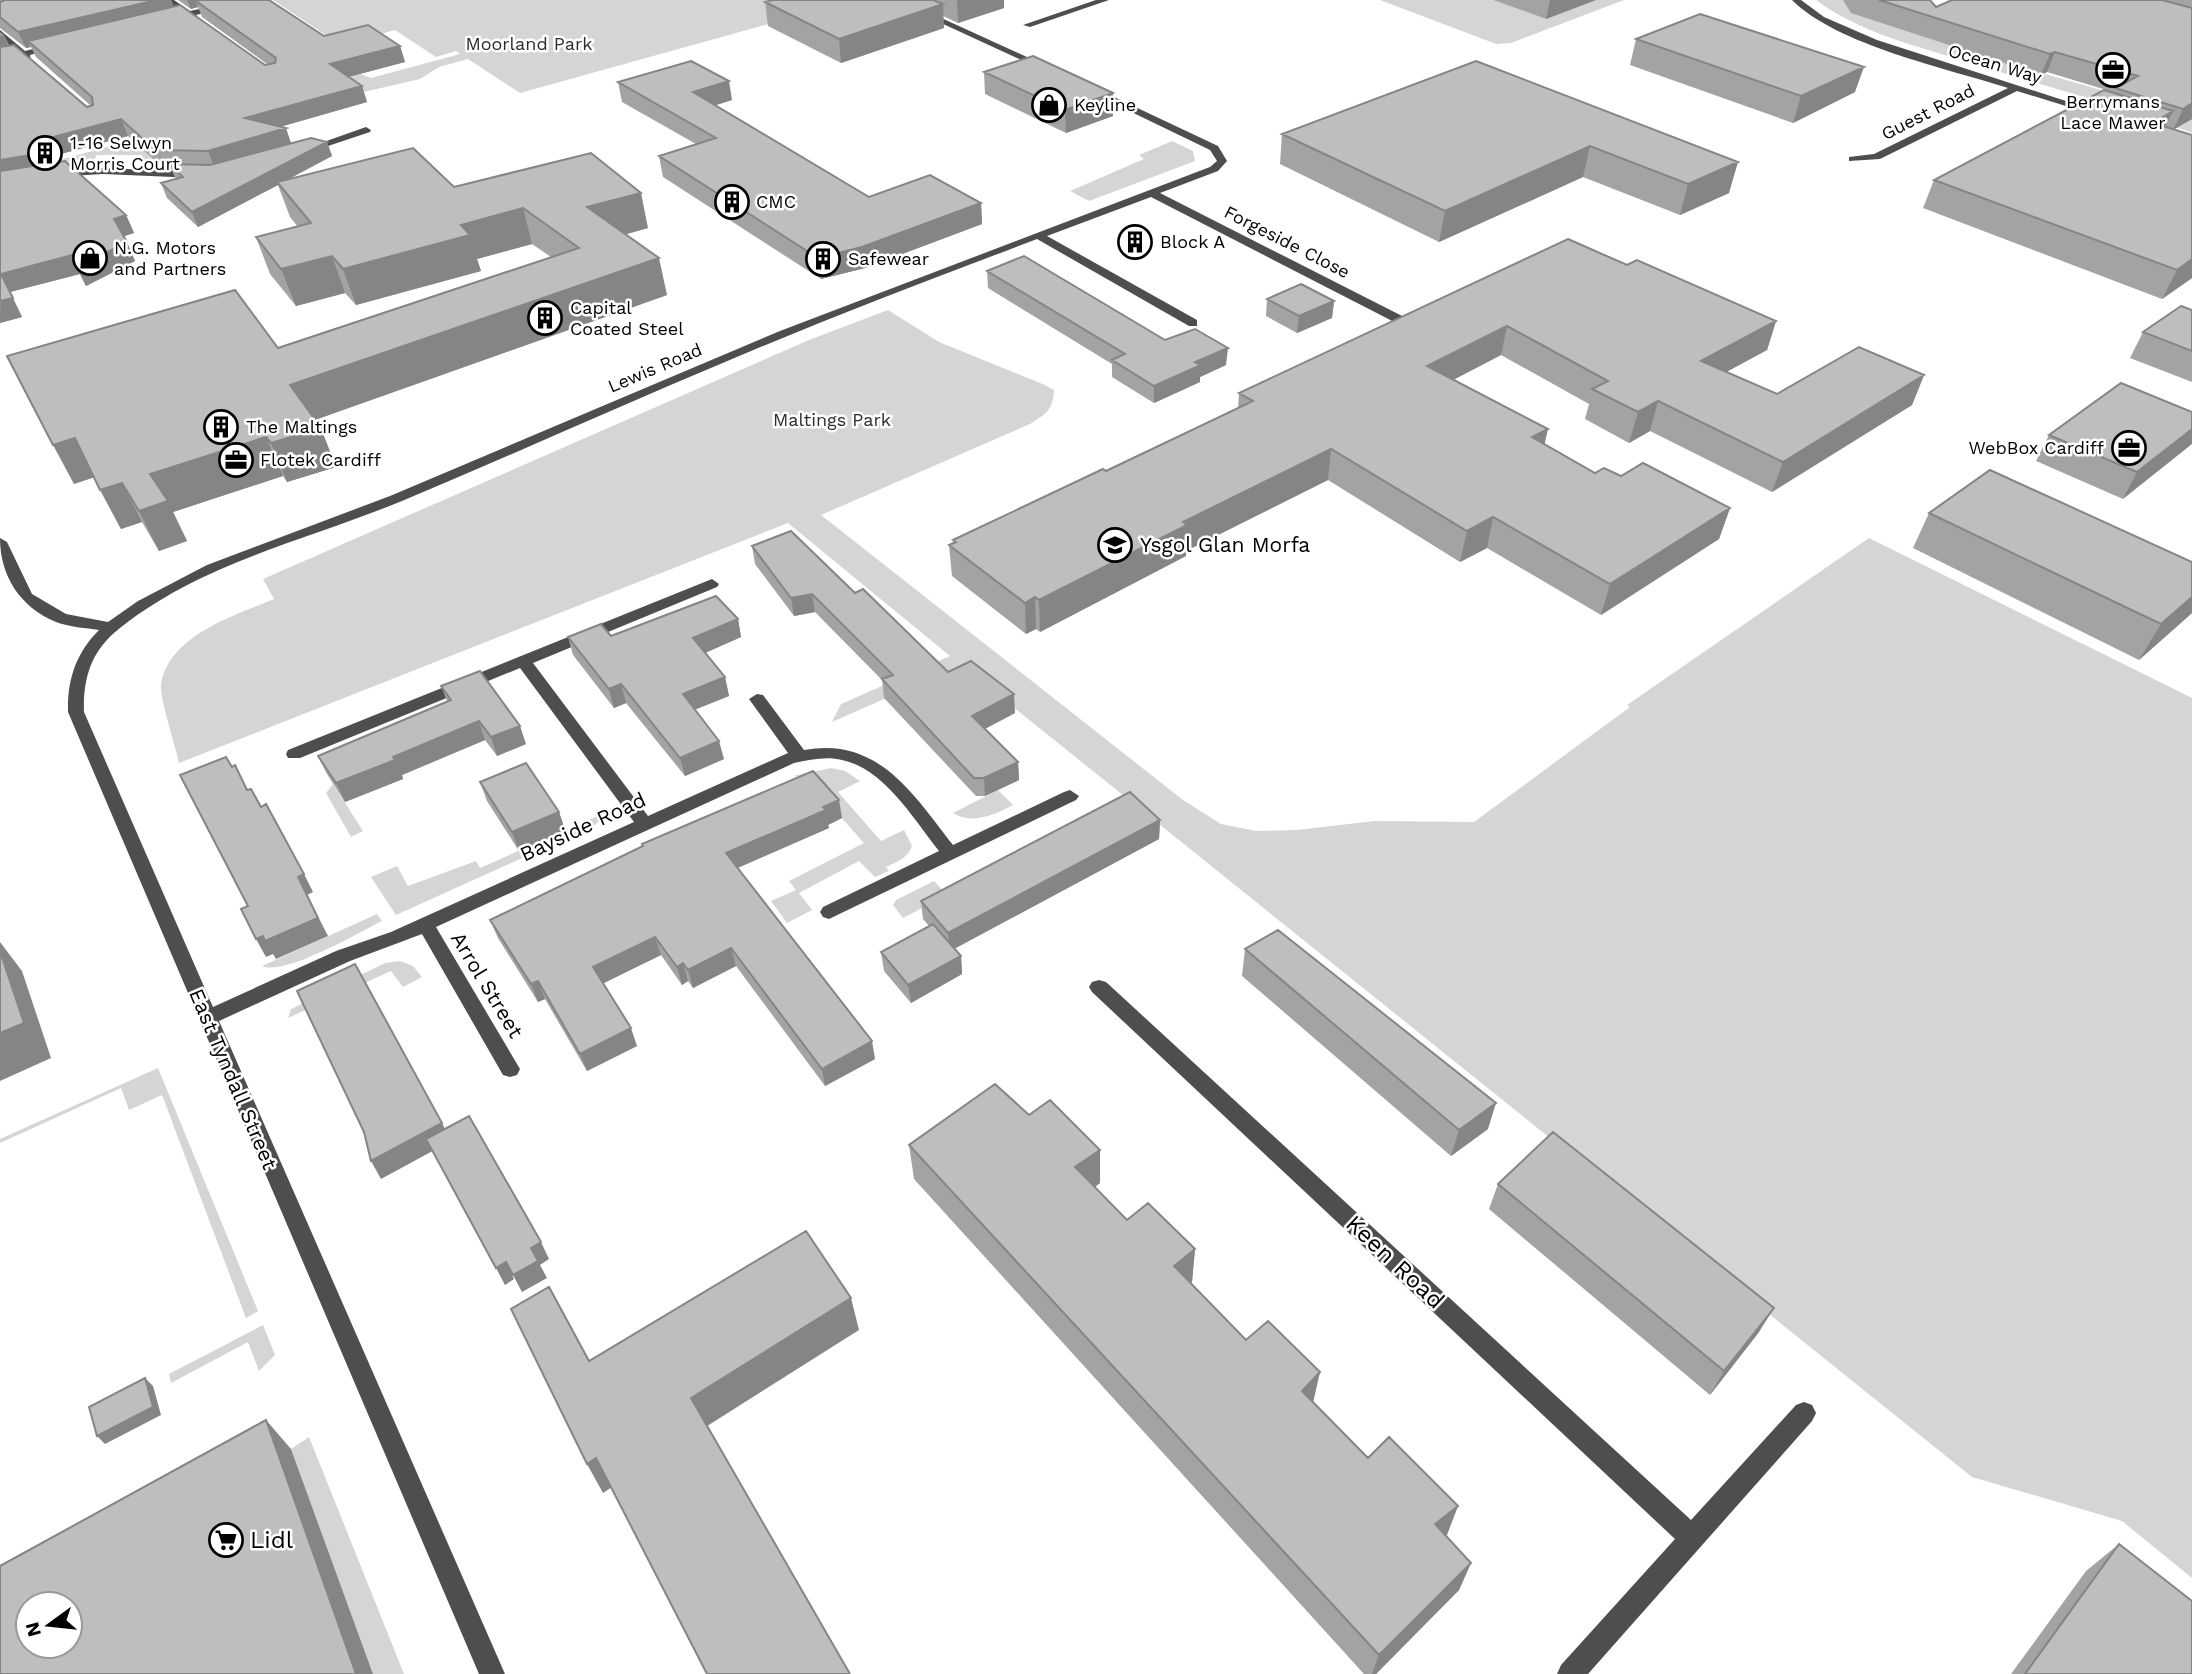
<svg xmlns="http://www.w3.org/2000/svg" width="2192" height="1674" font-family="'Work Sans',sans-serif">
	<rect width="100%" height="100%" fill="#fff"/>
	<path fill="#d5d5d5" d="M273 0H855L520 93 468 59 439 67 420 79 355 94 159 163 138 161 143 155H97L93 161 52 162 289 97 358 73 371 78 460 54 456 51 436 57 395 30 341 45Z
		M1380 0H1493L1546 19 1596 0H1624L1511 43 1496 44Z
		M1816 0H1845L1957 46 1954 48 2192 116V133C2112 103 2029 82 1948 56 1902 42 1855 29 1816 0Z
		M1172 141 1193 151 1195 161 1089 201 1070 191 1144 159 1139 155Z
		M888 310 939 342 1045 385 1054 390C1053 410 1046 414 1030 424L821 515 1183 800 1221 824 1256 831 1296 830 1375 821 1474 822 1630 707 1627 705 1869 538 2192 698V1578L2122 1521 1972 1477 961 665 832 722 841 704 950 656 788 523 179 763C176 748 159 696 161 684 169 635 236 615 274 599L263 579 809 340Z
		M831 768 845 771 860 781 838 792 881 841 904 830 912 846C908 858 897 862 886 867L889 871 875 877 859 861 799 893 812 910 787 923 771 901 796 890 789 881 864 843 806 778 793 776Z
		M333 784 363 831 351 837 326 793Z
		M998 790 1013 805C994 815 972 825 953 813Z
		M602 814 601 820 593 826 396 915 371 877 397 866 408 886 476 861 480 868Z
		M934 881 947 895 903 918 893 905 896 900Z
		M377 914 382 921C358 933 285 976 262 966Z
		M400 961 413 966 422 977 403 987 391 971 288 1018 291 1009 385 963Z
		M158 1068 258 1311 246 1318 162 1095 129 1110 121 1088 0 1143V1139Z
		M263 1325 275 1355 259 1371 248 1342 171 1383 169 1374Z
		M309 1437 404 1674H373L291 1449Z"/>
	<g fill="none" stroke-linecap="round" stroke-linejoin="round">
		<path fill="#4e4e4e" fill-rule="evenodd" d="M164 0H174L190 11 240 0H255L196 15 199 19 195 22 187 17 166 21V17L181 13Z
			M891 0H902L1051 68 1043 70Z
			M1096 0H1109L1030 27 1023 25Z
			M1792 0H1801L1824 17 1877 40 2103 113 2095 115 2017 91 1880 159 1849 161V157L1874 154 2008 88C1946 68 1837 45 1792 0Z
			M0 30 25 51 56 43 61 46 30 55 31 61 21 58 0 63V57L16 53 0 38Z
			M1093 87 1218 146 1227 161 1218 171 1160 193 1410 320V326H1402L1151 197 1047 236 1197 320V326H1189L1037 239C932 279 828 318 725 362 617 407 510 456 402 501 305 541 196 564 114 633 90 654 83 681 84 712L213 1007 336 951 391 932 634 822 520 668 300 758H288L286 754 288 750 712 579 719 584 717 587 533 663 648 816 788 753 749 699 757 694 763 695 804 750C878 736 913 794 953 845L1064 792 1070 790 1079 796 1076 800 829 919 823 917 820 912 823 907 939 851C914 820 885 769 842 760 826 756 810 760 794 763L436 927 520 1069 517 1075 510 1077 503 1075 422 934 350 961 219 1021 505 1674H479L68 712C67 680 76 653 99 630 86 628 69 627 56 622 20 607 0 576 0 538L7 542 32 594 66 614 108 622 138 601 207 565 390 496 780 331 1210 167 1217 161 1210 150 1090 92V88Z
			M366 127 371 130 370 132 310 152 301 150Z
			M103 168 197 172 202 175 197 178 103 174 54 177 49 174 54 171Z
			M1099 980 1106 982 1691 1520 1796 1405 1804 1402 1812 1405 1816 1413 1812 1421 1588 1674H1557L1561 1665 1675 1539 1092 992 1089 987 1092 982Z"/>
	</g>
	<path fill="#a3a3a3" d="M0 0H171L174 7 265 65 267 64 202 17 198 7 191 9 178 0H269L324 36 400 46 405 62 349 77 362 86 367 102 280 127 291 143 327 142 332 156 289 179 454 187 648 228 626 234 667 295 315 420 336 467 287 482 283 476 173 512 187 541 159 551 142 522 121 529 94 477 74 484 278 348 551 257 532 244 477 259 481 271 356 305 345 293 296 306 270 274 256 237 298 227 290 217 278 185 198 227 167 198 161 183 176 179 170 167H162L128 136 57 155 60 161 126 215 134 233 123 236 135 261 86 286 80 274 10 292 22 317 0 323V32L4 35 9 45 87 107 90 105 36 57 31 47 26 48 0 28Z
		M773 0H1004V8L958 23 943 16 944 28 841 63 768 26 765 2Z
		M1493 0H1596L1546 19Z
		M1843 0H1930L1936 7 1952 0H2192V119L2174 129 2192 278 2162 299 1923 208 1934 180 2113 92 2047 72 2041 75 1851 13Z
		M1636 39 1855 92 1793 123 1630 65Z
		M1476 61 1729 193 1680 215 1583 177 1439 242 1280 164 1282 134Z
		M984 72 1113 93V116L1066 133 985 94Z
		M618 82 732 100 716 105 869 197 981 203 982 224 865 268 821 279 663 177 659 156 696 144 622 102Z
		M1627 265 1776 321 1767 350 1726 372 1777 394 1924 375 1912 405 1772 492 1650 431 1629 443 1585 419 1589 404 1501 355 1453 380 1544 445 1595 473 1621 476 1730 508 1719 539 1601 615 1487 548 1460 562 1328 480 1186 551V556L1040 632 1036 629 1026 634 952 576 949 545 953 543V540L1106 471 1238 409 1239 393Z
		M987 271 1165 340 1226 365 1200 377V382L1154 403 1112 377V364L988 288Z
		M1267 299 1334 301 1332 318 1297 333 1266 316Z
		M2192 310V382L2130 358 2143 332Z
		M2192 412 2123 499 2036 461 2049 435Z
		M1929 513 2192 613 2139 660 1913 548Z
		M752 546 855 593 948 672 1015 713 985 729 1018 762 1019 780 985 796H976L884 698 882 680 815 612 794 616 755 564Z
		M738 619 741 637 705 653 725 677 729 696 695 709 724 759 685 776 626 703 614 708 573 655 568 637 611 636Z
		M441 686 526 744 497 756 485 740 402 775 403 779 345 802 327 774 318 756 447 701Z
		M480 782 559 812 565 830 519 851 487 801Z
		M842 818 828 825 829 828 738 868 875 1059 825 1086 736 966 693 988 688 981 682 985 661 955 603 983 637 1046 587 1071 545 999 538 1002 498 938 490 920 642 846V844Z
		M1160 820 1159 839 954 949 961 956 962 974 911 1003 884 971 881 952 929 926 923 919 921 901Z
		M1245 949 1488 1129 1451 1156 1242 976Z
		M909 1145 1100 1183 1095 1187 1127 1220 1195 1249 1192 1282 1190 1283 1246 1340 1313 1402 1368 1458 1458 1506 1446 1535 1471 1563 1459 1590 1376 1674H1364L914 1179Z
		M1498 1184 1759 1332 1710 1395 1489 1209Z
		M2119 1544 2192 1674H2011L2086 1571Z"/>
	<path fill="#858585" d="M157 0H171L176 13 28 41 31 47 26 48 18 32Z
		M187 0H231L196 1 198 7 191 9Z
		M957 0H1004V8L958 23Z
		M1550 0H1596L1546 19Z
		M943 4 944 28 841 63 839 39Z
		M4 35 11 52 0 55V36Z
		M400 46 405 62 336 80 330 64Z
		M2055 52 2047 72 2041 75 2050 54Z
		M1864 67 1855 92 1793 123 1801 96Z
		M729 81 732 100 697 111 693 92Z
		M362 86 367 102 251 135 245 118Z
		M1113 93V116L1066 133 1065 110Z
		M2192 103V119L2173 130 2183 109Z
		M2173 111 2160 138 2153 123Z
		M121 119 128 136 57 155 63 168 0 179V160L42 140Z
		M286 128 292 146 215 168 208 151Z
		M327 142 332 156 279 184 277 182 278 185 198 227 192 212Z
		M1590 146 1583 177 1439 242 1445 211Z
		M1738 162 1729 193 1680 215 1688 184Z
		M641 193 648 228 595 243 587 207Z
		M981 203 982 224 865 268 821 279 818 258Z
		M523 208 532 244 477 259 481 271 356 305 343 269 461 225Z
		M126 215 134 233 122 237 114 219Z
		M127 242 135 261 86 286 80 274 10 292 22 317 0 323 1 274 72 255Z
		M332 256 345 293 296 306 281 269Z
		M659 258 667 295 306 423 290 385Z
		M2192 259V278L2162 299 2177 270Z
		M1334 301 1332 318 1297 333 1299 316Z
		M1776 321 1767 350 1693 390 1701 361Z
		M1507 326 1501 355 1422 396 1427 366Z
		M1228 348 1226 365 1200 377V382L1154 403V386L1195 362Z
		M1924 375 1912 405 1772 492 1783 462Z
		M1658 401 1650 431 1629 443 1638 412Z
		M321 428 336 467 287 482 271 443Z
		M1548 429 1541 459 1532 437Z
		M2192 429V444L2123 499 2137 472Z
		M266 437 283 476 173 512 187 541 159 551 139 511 150 474Z
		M75 438 95 477 74 484 53 445Z
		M1331 449 1328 480 1186 551V556L1040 632 1039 600 1183 522Z
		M122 483 142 522 121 529 100 490Z
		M1730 508 1719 539 1601 615 1610 584Z
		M1493 517 1487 548 1460 562 1467 531Z
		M812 594 815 612 794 616 791 598Z
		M1035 597 1036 629 1026 634 1025 603Z
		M2192 597V613L2139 660 2161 624Z
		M738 619 741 637 698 656 693 638Z
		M725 677 729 696 687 713 683 694Z
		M621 684 626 703 614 708 609 689Z
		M1014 694 1015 713 973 735 972 716Z
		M479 721 485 740 402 775 403 779 345 802 336 783 393 757Z
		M520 726 526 744 497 756 491 737Z
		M719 741 724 759 685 776 680 758Z
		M1018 762 1019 780 985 796 984 778Z
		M839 800 842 818 828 825 829 828 730 871 726 853Z
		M559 812 565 830 519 851 512 832Z
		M1160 820 1159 839 950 951 948 933Z
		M304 874 313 892 307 895 328 936 276 959 273 954 266 957 256 939 298 877Z
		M655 937 661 955 600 985 593 967Z
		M0 942 22 971 51 1058 0 1081Z
		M731 948 736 966 693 988 688 970Z
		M961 956 962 974 911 1003 908 985Z
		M683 963 688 981 682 985 677 967Z
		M538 981 545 999 538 1002 531 984Z
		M631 1028 637 1046 587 1071 580 1054Z
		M872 1041 875 1059 825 1086 822 1069Z
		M1496 1103 1488 1129 1451 1156 1459 1130Z
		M442 1123 451 1141 381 1179 371 1161Z
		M1100 1150V1183L1076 1200 1075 1167Z
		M541 1242 549 1259 540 1265 547 1278 522 1292 513 1275 531 1248Z
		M1195 1249 1192 1282 1171 1299 1174 1266Z
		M506 1262 514 1279 505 1285 496 1268Z
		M851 1298 859 1330 704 1428 691 1398Z
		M1774 1308 1759 1332 1710 1395 1724 1371Z
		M1320 1372 1313 1403 1302 1391Z
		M145 1378 153 1386 161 1415 105 1444 97 1436Z
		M266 1420 291 1449 373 1674H356Z
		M596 1458 612 1487 603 1493 587 1464Z
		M1458 1506 1447 1535 1424 1552 1435 1524Z
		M1471 1563 1459 1590 1376 1674H1372L1379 1655Z"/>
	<path fill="#bebebe" stroke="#858585" stroke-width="2" fill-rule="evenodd" d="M5 0H157L18 32 0 17V2Z
		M201 0H269L324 36 368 25 400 46 330 64 362 86 245 118 286 128 208 151 155 150 121 119 42 140 55 151 0 160V47L14 45 87 107 93 105 92 97 28 41 180 5 265 65 275 63 276 58 196 1Z
		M773 0H933L943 4 839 39 765 2Z
		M1879 0H1930L1936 7 1952 0H2162L2192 8V103L2183 109 2115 88 2138 76 2055 52 2050 54Z
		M1700 14 1864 67 1801 96 1636 39Z
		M1033 56 1113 93 1065 110 984 72Z
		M691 61 729 81 693 92 869 197 930 175 981 203 862 247 818 258 659 156 716 138 618 82Z
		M1476 61 1738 162 1688 184 1590 146 1445 211 1282 134Z
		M2104 90 2173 111 2153 123 2192 135V259L2177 270 1934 180Z
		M311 138 327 142 192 212 161 183 183 177 169 164 210 165Z
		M413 148 454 187 591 153 641 193 587 207 659 258 290 385 321 428 271 443 266 437 150 474 168 501 139 511 122 483 100 490 75 438 53 445 7 356 235 290 278 348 579 248 523 208 461 225 470 235 343 269 332 256 281 269 256 237 311 223 277 182Z
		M65 161 126 215 114 219 127 242 77 268 72 255 1 274 13 298 0 301V171Z
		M1568 239 1627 265 1637 260 1776 321 1701 361 1777 394 1859 347 1924 375 1783 462 1658 401 1638 412 1592 389 1608 381 1507 326 1427 366 1548 429 1532 437 1595 473 1604 468 1621 476 1643 463 1730 508 1610 584 1493 517 1467 531 1331 449 1183 522 1187 525 1039 600 1035 597 1025 603 949 545 956 542 953 540 1103 469 1106 471 1253 401 1239 393Z
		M1024 256 1165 340 1195 329 1228 348 1195 362 1201 365 1154 386 1112 360 1125 354 987 271Z
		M1301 284 1334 301 1299 316 1267 299Z
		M2181 306 2192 310V351L2143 332Z
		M2121 383 2192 412V429L2137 472 2049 435Z
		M1990 470 2192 562V597L2161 624 1929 513Z
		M791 531 855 593 863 589 948 672 971 661 1014 694 972 716 1018 762 984 778H974L882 679 893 675 812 594 791 598 752 546Z
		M716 596 738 619 693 638 725 677 683 694 719 741 680 758 621 684 609 689 568 637 601 624 611 636Z
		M480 671 520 726 491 737 479 721 393 757 395 760 336 783 318 756 451 700 441 686Z
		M226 757 232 767 235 765 247 790 251 789 261 807 266 804 304 874 298 877 318 918 265 941 263 936 256 939 241 909 248 906 180 775Z
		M526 763 559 812 512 832 480 782Z
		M813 771 839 800 823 807 826 810 726 853 872 1041 822 1069 731 948 688 970 683 963 677 967 655 937 593 967 631 1028 580 1054 538 981 531 984 490 920 643 846 642 844Z
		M1130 792 1160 820 948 933 921 901Z
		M933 924 961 956 908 985 881 952Z
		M1278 930 1496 1103 1459 1130 1245 949Z
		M0 951 24 1023 0 1033Z
		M355 964 442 1123 371 1161 364 1132 297 991Z
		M995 1084 1029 1115 1050 1100 1100 1150 1075 1167 1127 1220 1148 1203 1195 1249 1174 1266 1246 1340 1268 1321 1320 1372 1302 1391 1368 1458 1389 1437 1458 1506 1435 1524 1471 1563 1379 1655 909 1145Z
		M469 1116 541 1242 531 1248 538 1261 513 1275 506 1262 496 1268 426 1139Z
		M1553 1132 1774 1308 1724 1371 1498 1184Z
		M806 1231 851 1298 691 1398 850 1674H707L596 1458 587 1464 511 1309 549 1287 589 1361Z
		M145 1378 153 1407 97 1436 89 1407Z
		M266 1420 356 1674H0V1566ZM28 1604H70V1646H28Z
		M2119 1544 2192 1601V1674H2025Z"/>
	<defs>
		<g id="office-ring" transform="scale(1.75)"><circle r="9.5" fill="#fff" stroke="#000" stroke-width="1.5"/><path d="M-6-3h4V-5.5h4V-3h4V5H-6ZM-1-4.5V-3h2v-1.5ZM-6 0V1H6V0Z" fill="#000"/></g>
		<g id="shop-ring" transform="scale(1.75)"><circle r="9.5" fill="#fff" stroke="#000" stroke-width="1.5"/><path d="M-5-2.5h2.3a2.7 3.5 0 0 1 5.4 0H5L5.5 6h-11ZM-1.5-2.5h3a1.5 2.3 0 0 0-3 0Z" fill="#000"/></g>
		<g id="building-ring" transform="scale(1.75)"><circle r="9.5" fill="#fff" stroke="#000" stroke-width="1.5"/><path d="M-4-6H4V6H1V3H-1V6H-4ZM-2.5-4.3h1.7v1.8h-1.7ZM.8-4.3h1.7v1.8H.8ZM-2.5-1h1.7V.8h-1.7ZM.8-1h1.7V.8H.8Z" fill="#000"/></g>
		<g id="school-ring" transform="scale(1.75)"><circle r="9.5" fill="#fff" stroke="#000" stroke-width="1.5"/><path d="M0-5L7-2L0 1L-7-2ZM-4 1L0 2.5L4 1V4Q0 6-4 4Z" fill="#000"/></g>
		<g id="supermarket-ring" transform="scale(1.75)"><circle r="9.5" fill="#fff" stroke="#000" stroke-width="1.5"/><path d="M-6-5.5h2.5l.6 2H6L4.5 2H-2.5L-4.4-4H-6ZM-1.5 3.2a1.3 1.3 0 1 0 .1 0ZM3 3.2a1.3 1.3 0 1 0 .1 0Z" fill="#000"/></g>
	</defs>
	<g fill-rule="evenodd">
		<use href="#office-ring" x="2113" y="70"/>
		<use href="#shop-ring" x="1049" y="105"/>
		<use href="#building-ring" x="45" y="153"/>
		<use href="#building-ring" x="732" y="202"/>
		<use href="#building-ring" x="1135" y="242"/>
		<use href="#shop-ring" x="90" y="258"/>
		<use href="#building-ring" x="823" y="259"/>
		<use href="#building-ring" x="545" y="318"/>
		<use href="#building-ring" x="221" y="427"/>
		<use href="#office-ring" x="2129" y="448"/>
		<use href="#office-ring" x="236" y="460"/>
		<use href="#school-ring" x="1115" y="545"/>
		<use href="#supermarket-ring" x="226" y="1540"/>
	</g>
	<g text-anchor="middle" stroke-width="5" stroke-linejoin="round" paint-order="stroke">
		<g font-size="18" fill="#2c2c2c" stroke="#fff">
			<text x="529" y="50">Moorland Park</text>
			<text x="832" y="426">Maltings Park</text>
		</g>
		<g font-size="18" fill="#000" stroke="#fff">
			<text transform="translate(1995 64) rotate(17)" y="6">Ocean Way</text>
			<text transform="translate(1928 112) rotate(-27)" y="6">Guest Road</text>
			<text transform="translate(1287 242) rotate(27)" y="6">Forgeside Close</text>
			<text transform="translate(655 368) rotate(-23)" y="6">Lewis Road</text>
		</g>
		<g font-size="18" fill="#000" stroke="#fff" text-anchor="start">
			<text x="2113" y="108" text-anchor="middle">Berrymans<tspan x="2113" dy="21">Lace Mawer</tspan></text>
			<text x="1074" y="111">Keyline</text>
			<text x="70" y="149">1-16 Selwyn<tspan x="70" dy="21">Morris Court</tspan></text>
			<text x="756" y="208">CMC</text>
			<text x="1160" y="248">Block A</text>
			<text x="114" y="254">N.G. Motors<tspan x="114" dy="21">and Partners</tspan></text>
			<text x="848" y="265">Safewear</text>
			<text x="570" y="314">Capital<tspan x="570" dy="21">Coated Steel</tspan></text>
			<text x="246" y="433">The Maltings</text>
			<text x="2104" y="454" text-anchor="end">WebBox Cardiff</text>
			<text x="260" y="466">Flotek Cardiff</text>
		</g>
		<g font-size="21" fill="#000" stroke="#fff" text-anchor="start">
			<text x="1140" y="552">Ysgol Glan Morfa</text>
		</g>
		<g font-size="21" fill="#000" stroke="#fff">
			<text transform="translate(583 827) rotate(-25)" y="7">Bayside Road</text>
			<text transform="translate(487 985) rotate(59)" y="7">Arrol Street</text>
			<text transform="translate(233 1079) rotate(67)" y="7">East Tyndall Street</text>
		</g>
		<g font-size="24" fill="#000" stroke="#fff">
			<text transform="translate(1395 1262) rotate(43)" y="8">Keen Road</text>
		</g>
		<g font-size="24" fill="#000" stroke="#fff" text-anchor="start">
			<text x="250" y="1548">Lidl</text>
		</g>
	</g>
	<g transform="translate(49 1625) rotate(255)"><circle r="33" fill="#ffffff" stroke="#999999" stroke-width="2"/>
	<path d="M0-5L12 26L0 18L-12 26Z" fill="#000000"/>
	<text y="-10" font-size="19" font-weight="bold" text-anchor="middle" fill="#000000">N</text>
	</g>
</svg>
